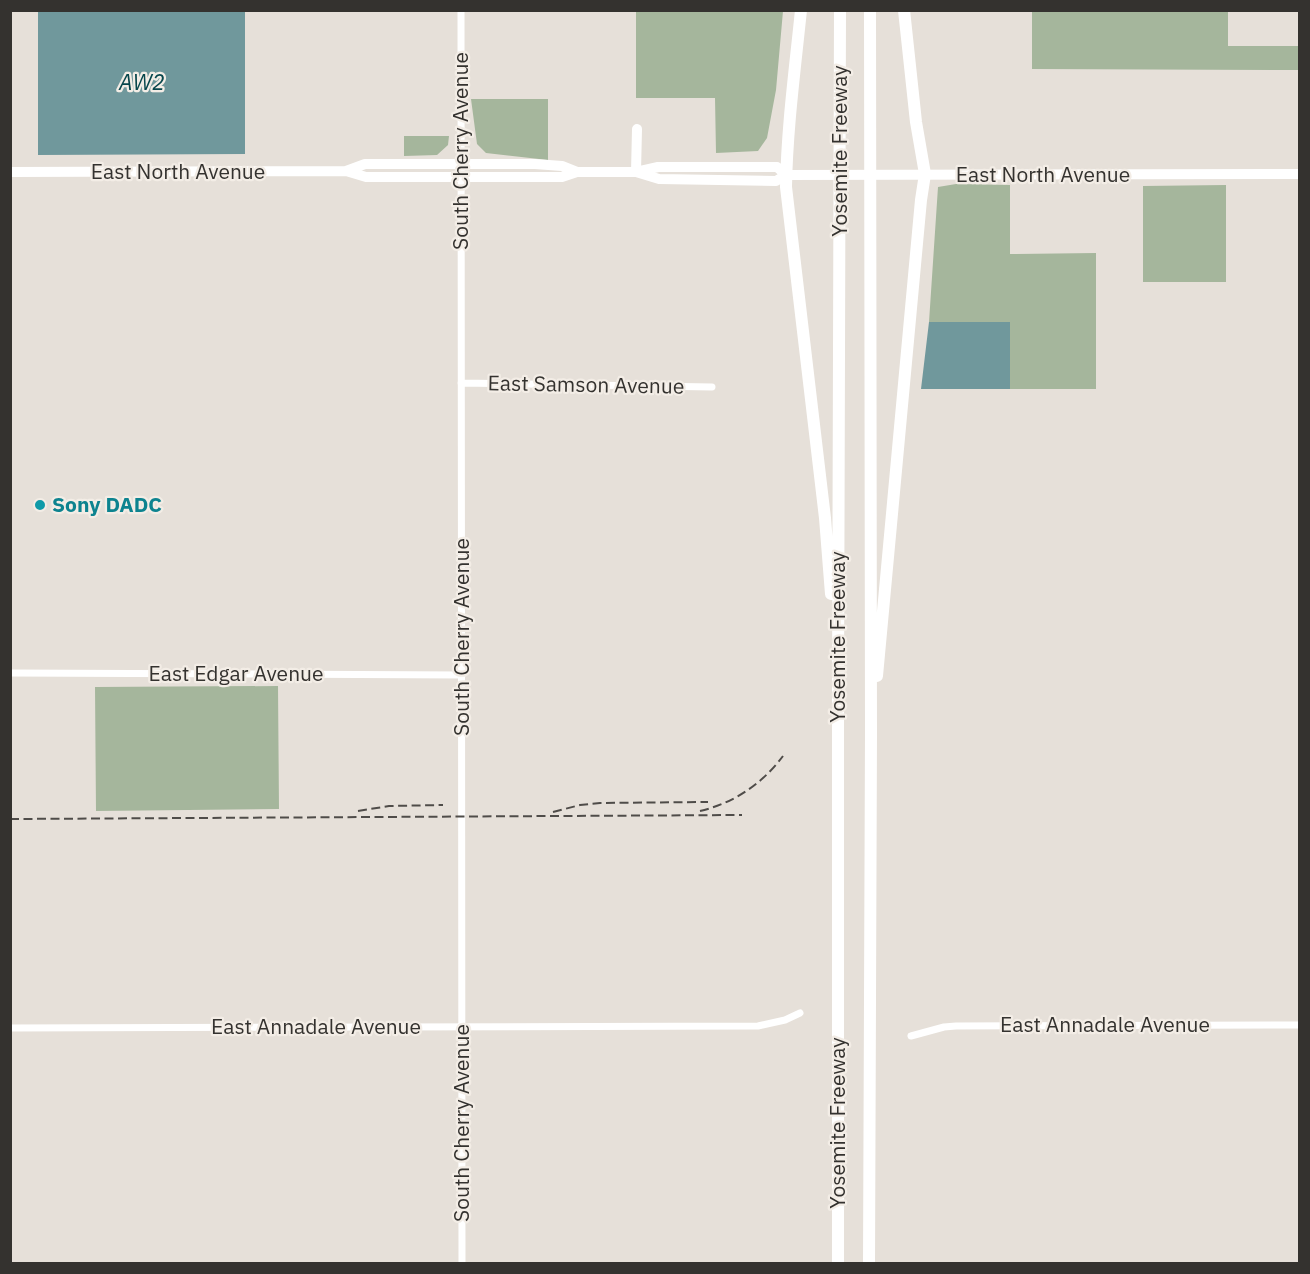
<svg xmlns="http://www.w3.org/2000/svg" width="1310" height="1274" font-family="'IBM Plex Sans',sans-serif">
	<rect width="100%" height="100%" fill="#e6e0d9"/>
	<path fill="#a5b69c" d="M636 11H783L776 90 767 138 758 151 716 153 715 98H636Z
		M1032 11H1228V46H1299V70L1032 69Z
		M471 99H548V160L486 153 477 144Z
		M404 136H449L448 145 437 155 404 156Z
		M956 184 1010 185V254L1096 253V389H1010L1009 322H929L938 187Z
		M1226 185V282H1143V186Z
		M278 686 279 809 96 811 95 687Z"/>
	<path fill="#70989c" d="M38 11H245V154L38 155Z
		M929 322H1010V389H921Z"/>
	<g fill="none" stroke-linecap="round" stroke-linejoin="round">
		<path stroke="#fff" stroke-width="7" d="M461 10 462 1264
			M461 383 712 387
			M10 673 462 675
			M10 1028 758 1026 785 1020 800 1013
			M911 1036 944 1027 956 1026 1300 1025"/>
		<path stroke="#fff" stroke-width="10" d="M637 129 636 172 659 179 776 181 786 175 1300 174
			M346 171 365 164H535L562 166 577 172
			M10 172 346 171 366 177H562L577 172H636L658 167H777L786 175"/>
		<path stroke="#fff" stroke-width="12" d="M801 10C795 69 787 128 786 187L825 518 831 594
			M877 676 921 200 925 174 916 122 904 10
			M838 1264V693L840 10
			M869 1264 871 733 870 10"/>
		<path stroke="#4f4c49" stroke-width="2" stroke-dasharray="9 4.5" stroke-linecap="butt" d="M358 811 389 806 443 805
			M700 811C734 803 762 784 783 756
			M553 812 580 805 600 803 708 802
			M10 819 742 815"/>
	</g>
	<circle fill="#0f9aa8" stroke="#f3ede6" stroke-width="2" cx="40" cy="505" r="6"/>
	<g text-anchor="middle" stroke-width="4.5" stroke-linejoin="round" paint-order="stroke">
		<g font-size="21" fill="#34322f" stroke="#f3ede6">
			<text transform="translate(461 151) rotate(-90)" y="7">South Cherry Avenue</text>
			<text transform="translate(840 151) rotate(-90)" y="7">Yosemite Freeway</text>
			<text x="178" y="179">East North Avenue</text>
			<text x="1043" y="182">East North Avenue</text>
			<text transform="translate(586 385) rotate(1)" y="7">East Samson Avenue</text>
			<text transform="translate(462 637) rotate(-90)" y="7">South Cherry Avenue</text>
			<text transform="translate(838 637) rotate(-90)" y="7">Yosemite Freeway</text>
			<text x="236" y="681">East Edgar Avenue</text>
			<text x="1105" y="1032">East Annadale Avenue</text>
			<text x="316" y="1034">East Annadale Avenue</text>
			<text transform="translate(462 1123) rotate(-90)" y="7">South Cherry Avenue</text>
			<text transform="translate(838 1123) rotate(-90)" y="7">Yosemite Freeway</text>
		</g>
		<g font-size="21" font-weight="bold" fill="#0d838f" stroke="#f3ede6" text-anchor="start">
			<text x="52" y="512">Sony DADC</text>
		</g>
		<g font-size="22" font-style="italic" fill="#08474d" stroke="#f3ede6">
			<text x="142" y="90">AW2</text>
		</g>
	</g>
	<rect width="1310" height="1274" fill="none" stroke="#34322f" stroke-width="24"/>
</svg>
